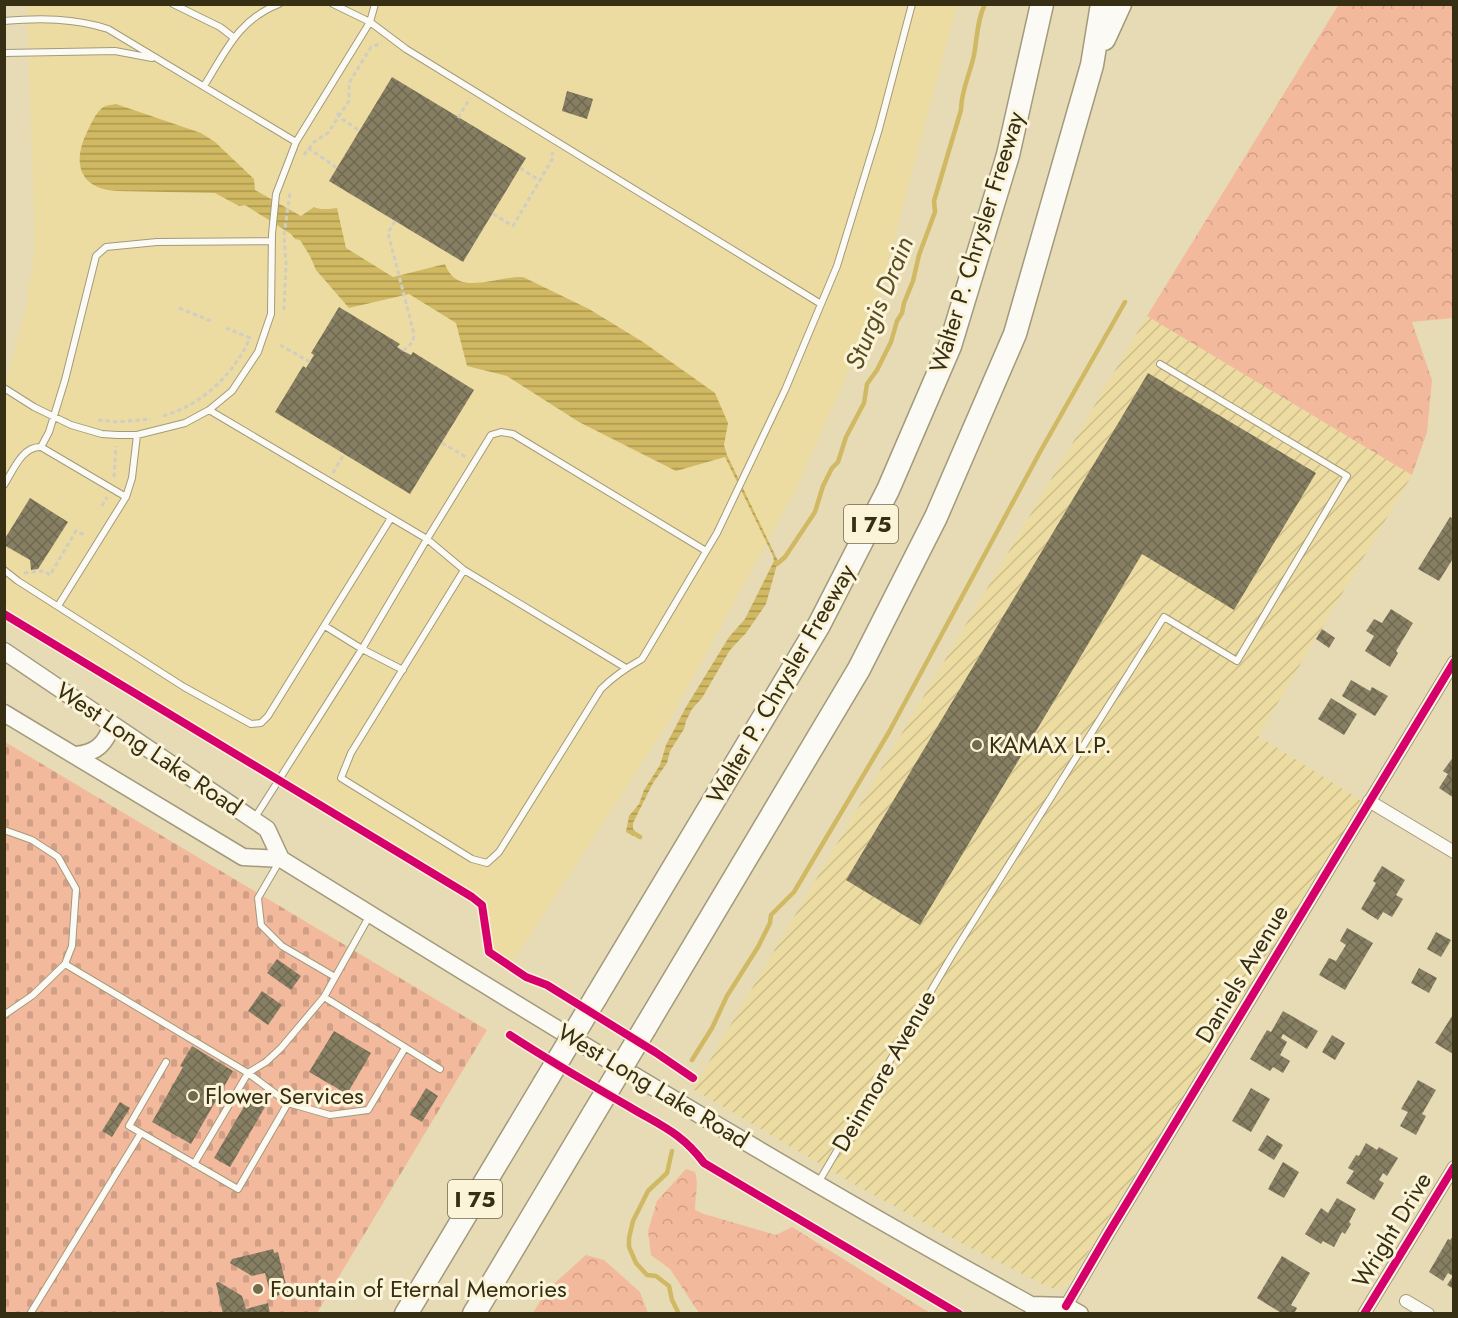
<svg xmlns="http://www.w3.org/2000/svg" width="1458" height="1318" font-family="Jost,sans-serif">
	<defs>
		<pattern id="industrial-furrows" width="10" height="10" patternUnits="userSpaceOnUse" patternTransform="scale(1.5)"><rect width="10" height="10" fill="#eddca1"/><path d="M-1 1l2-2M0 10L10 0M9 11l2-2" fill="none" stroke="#ccbd8a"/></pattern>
		<pattern id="forest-crowns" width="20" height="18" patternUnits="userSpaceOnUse" patternTransform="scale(1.5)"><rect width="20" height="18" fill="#f3b99c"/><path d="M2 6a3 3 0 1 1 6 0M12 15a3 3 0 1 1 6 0" fill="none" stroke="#d19f86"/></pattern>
		<pattern id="cemetery-stones" width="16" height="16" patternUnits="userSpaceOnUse" patternTransform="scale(1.5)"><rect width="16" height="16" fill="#f3b99c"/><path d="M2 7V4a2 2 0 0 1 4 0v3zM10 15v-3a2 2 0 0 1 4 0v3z" fill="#d19f86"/></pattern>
		<pattern id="water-rules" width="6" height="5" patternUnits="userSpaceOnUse" patternTransform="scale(1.5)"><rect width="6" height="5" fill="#d0b962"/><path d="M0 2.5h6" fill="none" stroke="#aa9750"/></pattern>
		<pattern id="building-cross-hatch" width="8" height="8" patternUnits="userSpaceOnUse" patternTransform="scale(1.5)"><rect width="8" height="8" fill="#877f63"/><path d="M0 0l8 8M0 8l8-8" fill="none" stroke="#6f6850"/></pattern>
	</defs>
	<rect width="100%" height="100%" fill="#e6dbb5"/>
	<path fill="#eddca1" d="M27 5H957L874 314 794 493 665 728 511 964 490 949 484 904 478 897 5 610 4 380 8 374 25 313 35 248Z"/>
	<path fill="url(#industrial-furrows)" d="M1147 316 1412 475 1258 736 1362 801 1070 1282 1059 1288H1050L965 1245 861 1188 693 1089Z"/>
	<path fill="url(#forest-crowns)" d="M1339 4 1453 5V318L1412 322 1432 380 1427 432 1412 475 1147 316Z
		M686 1169 695 1172C699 1185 695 1196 695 1210L704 1214 776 1235 792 1227 930 1313H699L670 1269 651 1255 648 1231 657 1201Z
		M586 1255 604 1260 640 1292 648 1313H533L547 1290Z"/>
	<path fill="url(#cemetery-stones)" d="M5 742 487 1030 317 1313 5 1314Z"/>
	<path fill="url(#water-rules)" d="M116 104 201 133 215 142 254 179 255 190 301 216 314 207C319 210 330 209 337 208L346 248 393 277 445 264C457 298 496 276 523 277L589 309 643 342 715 393 728 423 724 445 727 455 778 561 766 604 746 633 730 650 702 698 692 709 686 721 684 729 670 751 667 763 653 783 633 823V829L636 832 633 836 626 832 629 816 639 804 644 790 660 765 666 745 686 707 729 637 745 619 774 561 773 556 725 457 676 471 579 422 507 376 467 366 456 323 409 294 349 308 316 270 310 256 300 240 295 239 291 234 245 205 239 206 215 193 117 191C79 189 72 163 87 132 91 124 95 114 102 108 106 105 111 105 116 104Z"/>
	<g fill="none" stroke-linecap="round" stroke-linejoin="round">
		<path stroke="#d0b962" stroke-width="4.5" d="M777 564 785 557 815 512 823 486 832 468 838 462 846 437 864 403 867 384 877 370 891 342 897 321 902 313 904 303 913 281 919 255 935 212 934 201 961 110C961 91 970 74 974 55 977 39 977 20 985 4
			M635 834 640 837
			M692 1060 712 1028 727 996 758 947 770 923 771 915 794 892 889 732 1040 452 1125 302
			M672 1151 667 1173 648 1191 633 1221 629 1238V1247L636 1263 647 1275 656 1276 669 1286 672 1300 679 1314"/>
	</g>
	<path fill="url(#building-cross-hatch)" d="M392 77 526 158 463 262 329 181Z
		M567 91 593 99 587 119 562 111Z
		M339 307 400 344 397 347 403 351 411 355 413 352 474 390 410 494 275 412 303 366 306 368 314 355 311 353Z
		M1148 373 1316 473 1234 610 1142 554 920 925 846 880Z
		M30 498 68 522 38 569 31 570 30 560 4 545V540Z
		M1450 517 1454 519V557L1439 581 1418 569Z
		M1391 609 1413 623 1396 651 1398 653 1390 667 1365 651 1374 636 1366 631 1374 619 1382 623Z
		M1322 629 1335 638 1329 648 1316 639Z
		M1351 680 1370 691 1372 687 1388 696 1375 716 1342 696Z
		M1331 698 1357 714 1344 735 1318 719Z
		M1454 756V798L1439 788 1448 774 1443 771Z
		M1382 866 1405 880 1396 895 1403 899 1392 917 1383 912 1378 920 1361 909 1376 883 1373 881Z
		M1347 928 1373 943 1345 990 1319 975 1329 958 1336 961 1346 945 1340 941Z
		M1436 932 1451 940 1441 957 1427 949Z
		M277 959 301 976 291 990 267 973Z
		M1419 968 1437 978 1429 993 1411 983Z
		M262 991 282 1005 268 1025 248 1011Z
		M1283 1011 1318 1031 1307 1049 1283 1034 1281 1038 1287 1042 1280 1055 1290 1061 1283 1073 1273 1067 1270 1071 1250 1059 1267 1030 1271 1032Z
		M1454 1013V1053L1453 1054 1435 1043Z
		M334 1031 371 1053 347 1094 309 1072Z
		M1332 1035 1345 1043 1335 1060 1322 1052Z
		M192 1046 233 1071 191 1144 152 1122 183 1067 180 1066Z
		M1418 1080 1436 1090 1422 1114 1426 1116 1416 1135 1400 1126 1408 1112 1401 1109Z
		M426 1088 438 1096 422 1122 410 1115Z
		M1251 1088 1270 1099 1251 1132 1232 1121Z
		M249 1098 265 1107 230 1167 214 1158Z
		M120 1102 130 1108 112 1137 102 1131Z
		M1267 1135 1283 1145 1274 1160 1258 1150Z
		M1366 1143 1377 1150 1379 1147 1398 1158 1387 1176 1383 1173 1379 1180 1384 1183 1374 1200 1346 1183 1354 1171 1348 1168 1356 1155 1359 1156Z
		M1283 1162 1299 1172 1284 1198 1268 1189Z
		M1337 1198 1356 1209 1349 1222 1351 1224 1345 1234 1342 1232 1334 1247 1323 1241 1321 1244 1305 1234 1321 1208 1328 1213Z
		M1454 1235V1289L1447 1285 1453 1276 1448 1273 1443 1281 1429 1272 1448 1239 1450 1240Z
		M273 1249 274 1253 278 1252 288 1293 271 1297 265 1273 252 1276 230 1263 232 1259Z
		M1282 1256 1310 1273 1291 1305 1297 1308 1294 1314H1283L1257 1298Z
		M219 1282 242 1296 246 1309 268 1303 270 1314H223L216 1283Z"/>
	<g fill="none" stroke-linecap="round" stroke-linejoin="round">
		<g stroke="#a39a7c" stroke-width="8">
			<path id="service" d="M173 4 220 27 233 37
				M333 4 370 22 406 49 821 304
				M4 21C40 18 74 18 108 29L296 142
				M4 53 115 51 152 58
				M204 86C226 51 238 20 279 4
				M4 388 34 407 71 425 102 434 117 435H137L185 423 209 410 232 391 258 352 271 314 272 234 276 194 296 142 370 22 375 4
				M209 410 427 539 362 649 254 819
				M41 447 126 497
				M4 485C13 471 22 446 41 447L49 432 65 380 96 256 106 247 157 242 272 241
				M4 570 18 581 184 687 251 724 261 723 268 716 391 518
				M464 570 427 539 491 435 501 432 513 434 706 551
				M58 606 126 497 132 478 137 435
				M325 626 362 649 403 670
				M626 668 464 570 351 753 341 778 472 859 487 863 499 852 601 689C614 676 626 668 642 659L717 533 785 390 837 266 879 129 912 4
				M4 830 32 840 58 857 76 889 72 946 65 964 33 995 4 1015
				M279 862 258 898 261 925 282 946 335 977
				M65 964 248 1073 288 1103 330 1115 368 1110 405 1048
				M324 997 440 1069
				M166 1062 129 1126 238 1189 288 1103
				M194 1164 248 1073 266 1062 281 1048 324 997 370 915
				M818 1183 951 957 1164 617 1237 661 1347 476 1160 364
				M30 1314 141 1133"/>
		</g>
		<g stroke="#a39a7c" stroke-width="14">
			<path id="minor" d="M1369 801 1454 852
				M1406 1301 1428 1314
				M1066 1306 1108 1234 1454 662
				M1364 1314 1454 1167"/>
		</g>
		<g stroke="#a39a7c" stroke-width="19">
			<path id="secondary" d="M4 651 267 829 281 859
				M4 713 243 857 281 859C528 1012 776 1165 1031 1305L1037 1314
				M76 755C96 753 106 744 112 724
				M1031 1305 1066 1306 1080 1314"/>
		</g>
		<g stroke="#a39a7c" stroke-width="25">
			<path id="motorway" d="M1104 39 1120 4
				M596 997 819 625 888 490 950 346 1008 155 1042 4
				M645 1028 859 669 936 517 1015 334 1092 65 1102 4
				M406 1314 544 1084
				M474 1314 594 1113"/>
		</g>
		<path stroke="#d0cdc2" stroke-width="3" stroke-dasharray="4.5 3" stroke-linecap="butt" d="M337 113 342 119 360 131
			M458 118 470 98
			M308 148 337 168
			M304 155 314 142 328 133 339 116 349 101V83L371 47 382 43
			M520 168 539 180
			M493 214 513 226 553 158 552 152
			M395 221 388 233 414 334 413 342 403 351
			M179 308 211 321
			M284 310 286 264 284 236 290 192
			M280 345 310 362
			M163 416C202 405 234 374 250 338L226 328
			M98 420 118 422 151 419
			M442 443 466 457
			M333 473 344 454
			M114 477 116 446
			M102 506 107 497
			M24 573 44 571 50 575 76 531 82 534 84 531
			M4 604 6 601"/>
		<use href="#service" stroke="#fbfaf4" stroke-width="6"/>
		<use href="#minor" stroke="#fbfaf4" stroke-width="12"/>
		<use href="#secondary" stroke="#fbfaf4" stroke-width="16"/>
		<use href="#motorway" stroke="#fbfaf4" stroke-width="22"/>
		<g stroke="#a39a7c" stroke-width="25" stroke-linecap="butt">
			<path id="motorway-bridge" d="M544 1084 596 997
				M594 1113 645 1028"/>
		</g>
		<use href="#motorway-bridge" stroke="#fbfaf4" stroke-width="22"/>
		<g stroke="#fcf4d9" stroke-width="11">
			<path id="cycleway" d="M4 614 472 897 482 905 489 952 526 977 547 985 655 1052 693 1078
				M510 1035C548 1060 588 1083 628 1106 659 1125 681 1132 704 1163L959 1314
				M1066 1306 1108 1234 1454 662
				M1364 1314 1454 1167"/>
		</g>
		<use href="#cycleway" stroke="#d6006c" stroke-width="8"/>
	</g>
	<g fill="#746b4c" stroke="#fcf4d9" stroke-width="2">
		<circle cx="977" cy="745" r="6"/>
		<circle cx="193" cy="1096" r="6"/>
		<circle cx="258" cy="1289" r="6"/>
	</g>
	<g text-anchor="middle" stroke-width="6" stroke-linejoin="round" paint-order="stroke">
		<g fill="#fcf4d9" stroke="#726a4e" stroke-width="1.5">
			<rect x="844" y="505" width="54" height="38" rx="4.5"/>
			<rect x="448" y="1180" width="54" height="38" rx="4.5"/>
		</g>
		<g font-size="22" font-weight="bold" fill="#372f13">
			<text x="871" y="532">I 75</text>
			<text x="475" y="1207">I 75</text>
		</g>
		<g font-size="24" fill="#372f13" stroke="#fcf4d9">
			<text transform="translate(977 242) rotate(-73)" y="8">Walter P. Chrysler Freeway</text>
			<text transform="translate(781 684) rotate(-60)" y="8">Walter P. Chrysler Freeway</text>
			<text transform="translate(149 749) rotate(34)" y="8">West Long Lake Road</text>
			<text transform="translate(1242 974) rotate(-59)" y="8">Daniels Avenue</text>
			<text transform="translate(884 1071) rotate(-60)" y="8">Deinmore Avenue</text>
			<text transform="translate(653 1086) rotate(31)" y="8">West Long Lake Road</text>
			<text transform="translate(1392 1230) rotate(-59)" y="8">Wright Drive</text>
		</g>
		<g font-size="24" fill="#372f13" stroke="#fcf4d9" text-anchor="start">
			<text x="989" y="753">KAMAX L.P.</text>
			<text x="205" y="1104">Flower Services</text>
			<text x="270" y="1297">Fountain of Eternal Memories</text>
		</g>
		<g font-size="26" font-style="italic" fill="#594d22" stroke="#fcf4d9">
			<text transform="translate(879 303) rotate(-68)" y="9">Sturgis Drain</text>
		</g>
	</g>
	<rect width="1458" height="1318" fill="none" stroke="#372f13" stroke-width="12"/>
</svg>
